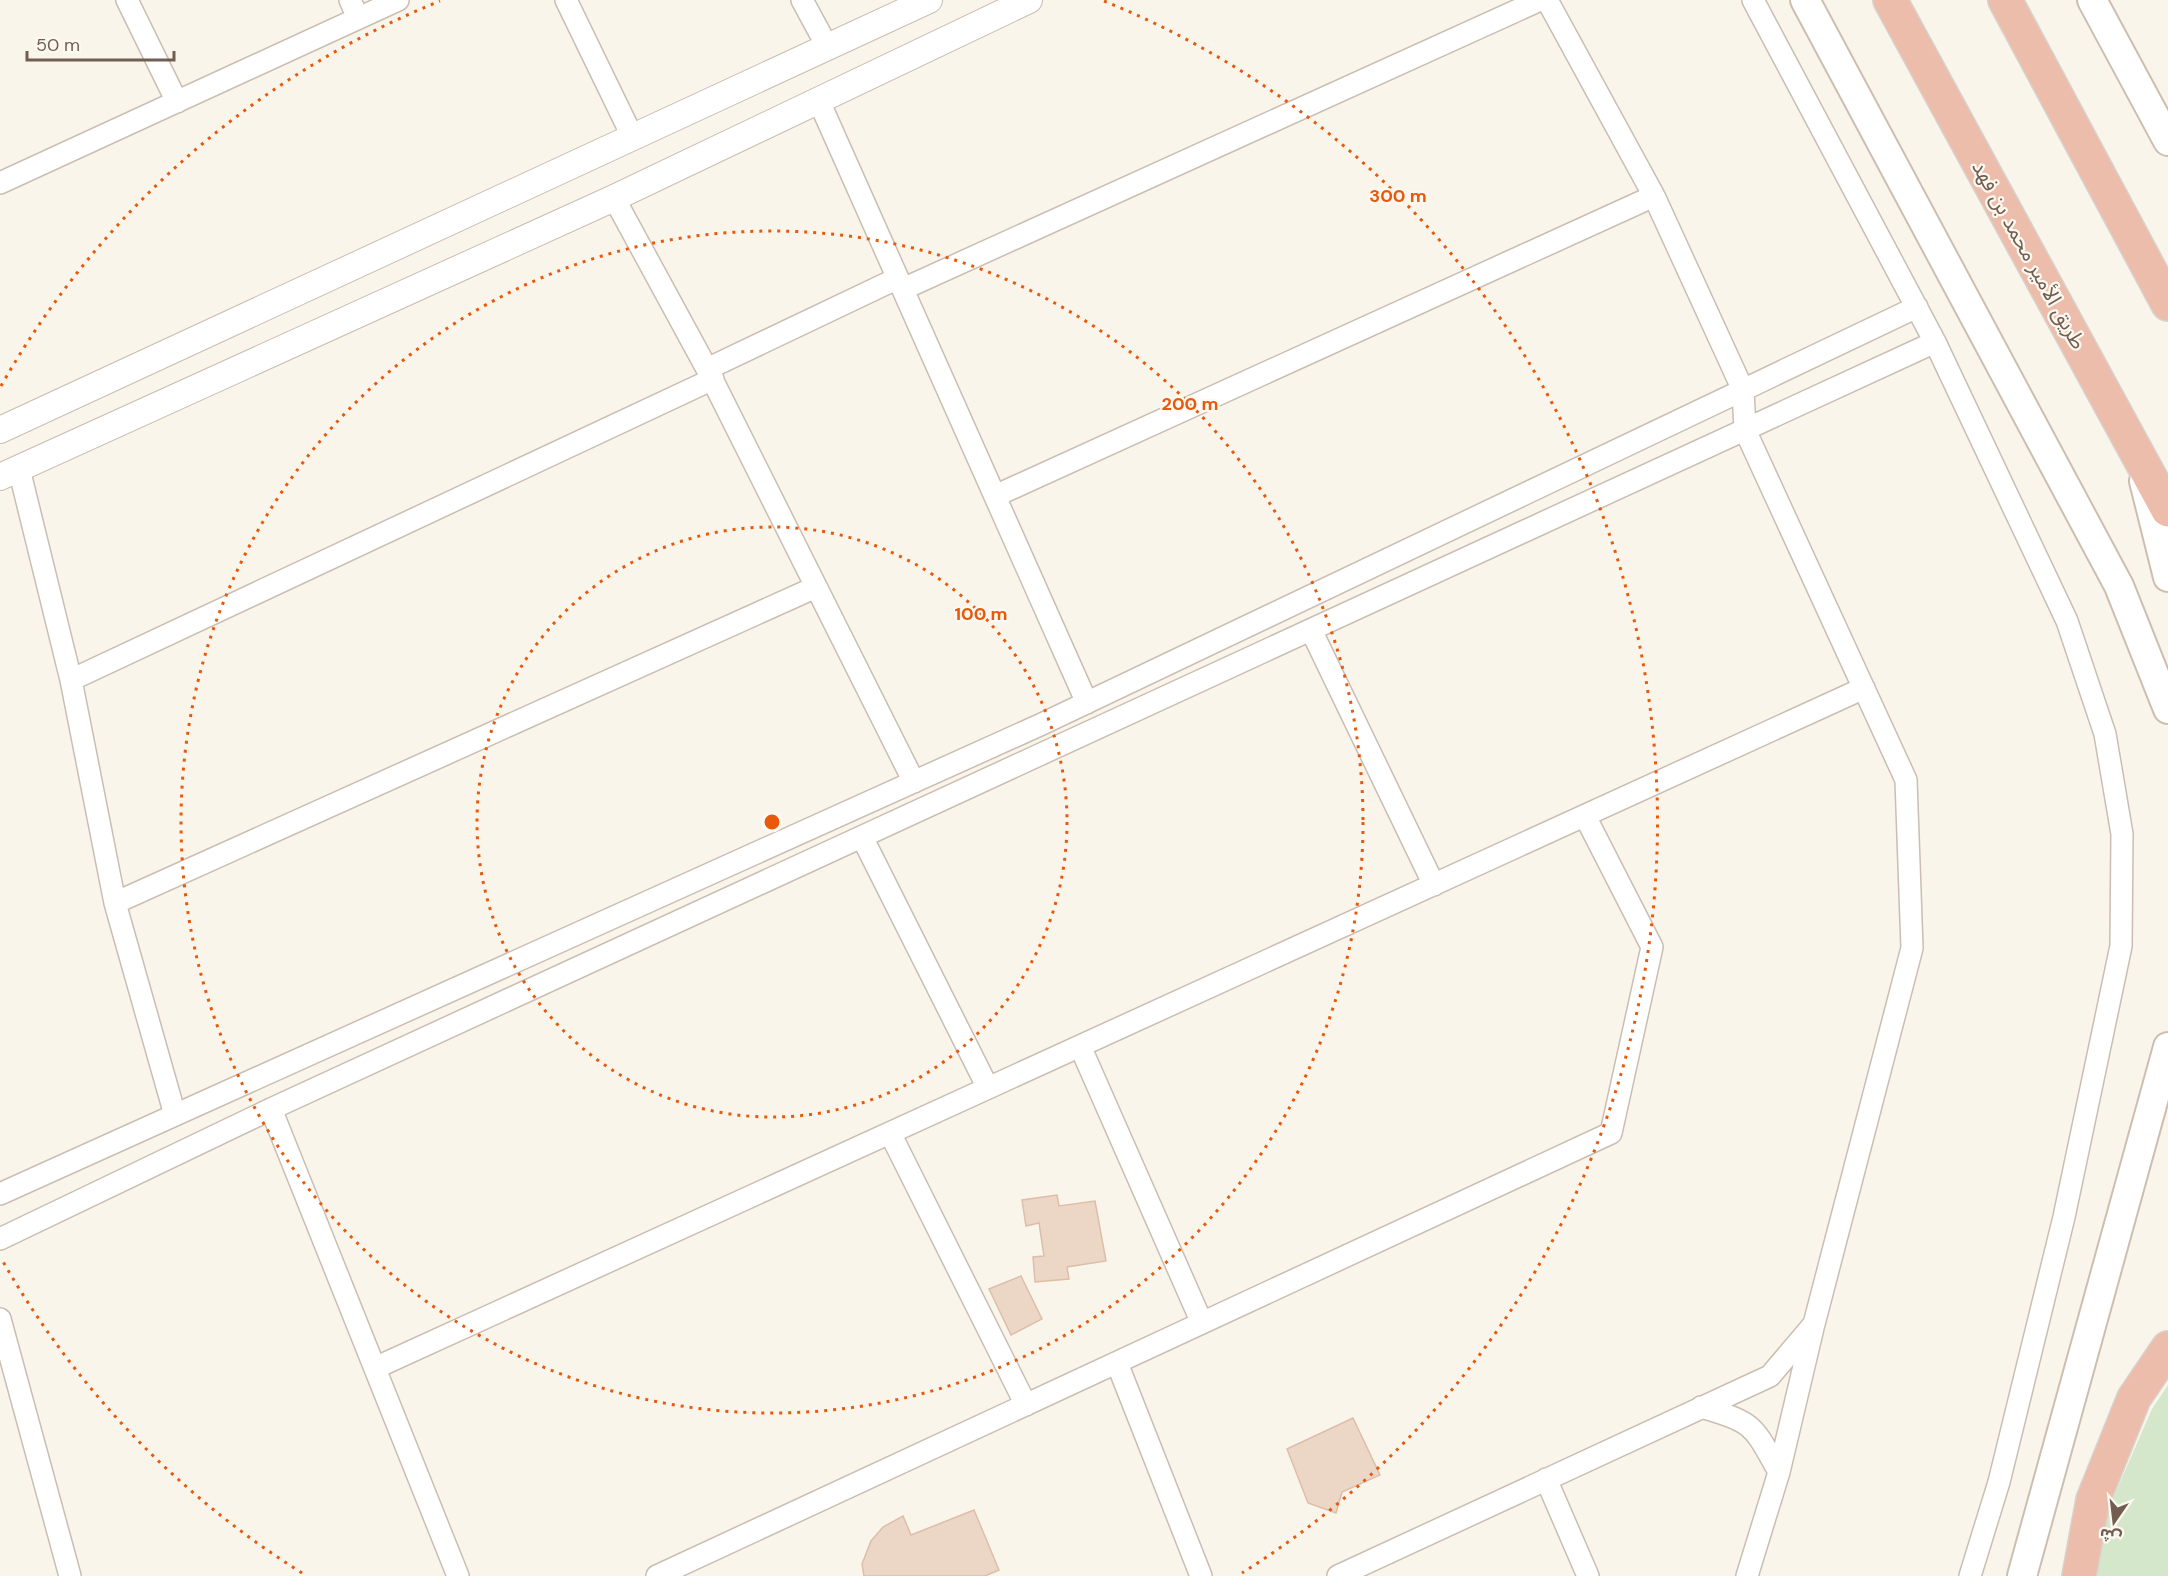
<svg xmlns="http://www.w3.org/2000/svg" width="2168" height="1576" font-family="'DM Sans','Noto Sans Arabic',sans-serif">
	<rect width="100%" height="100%" fill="#faf5eb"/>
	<path fill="#d5e7ca" d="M2168 1385V1576H2097L2110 1505 2152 1409Z"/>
	<path fill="#ecd6c6" stroke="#ddbea8" stroke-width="1.5" d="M1057 1195 1059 1206 1095 1201 1106 1261 1067 1267 1069 1279 1035 1282 1033 1257 1044 1256 1039 1223 1026 1226 1022 1200Z
		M1021 1276 1042 1319 1011 1335 989 1289Z
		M1353 1418 1380 1475 1342 1492 1336 1513 1308 1503 1287 1449Z
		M974 1510 999 1570 985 1576H864L862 1564 871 1541 883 1527 903 1516 911 1535Z"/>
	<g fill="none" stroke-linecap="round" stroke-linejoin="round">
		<g stroke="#cbbdb2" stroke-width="24">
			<path id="minor" d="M127 0 177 102
				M350 0 358 18
				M566 0 633 138
				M802 0 828 48
				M1753 0 1935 342 2067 621 2105 734 2122 834 2121 946 2064 1217 1999 1482 1970 1576
				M818 99 1087 703
				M0 183 398 0
				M614 198 707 369 914 782
				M903 289 1540 0
				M707 369 896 279
				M19 469 71 680 115 903 175 1115
				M995 496 1654 196
				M1311 630 1434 885
				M71 680 713 379
				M862 837 988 1088
				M115 903 816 587
				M1080 1046 1202 1323
				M271 1109 458 1576
				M890 1133 1026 1405
				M0 1194 1042 724 1917 307
				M0 1239 271 1109 1935 342
				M0 1319 70 1576
				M1117 1363 1201 1576
				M375 1368 1864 688
				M1701 1407C1755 1423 1752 1424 1779 1472
				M1546 1479 1588 1576
				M657 1576 1611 1133 1652 947 1585 816
				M1338 1576 1770 1376 1814 1324 1912 948 1906 780 1745 430 1743 390 1654 196 1547 0
				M1747 1576 1779 1472 1813 1328"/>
		</g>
		<g stroke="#cbbdb2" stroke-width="28">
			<path id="tertiary" d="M0 430 929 0
				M0 477 614 198 1029 0"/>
		</g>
		<g stroke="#cdbeb0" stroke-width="32">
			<path id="secondary" d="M1805 0 2119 586 2168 709
				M2092 0 2168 141
				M2144 481 2168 577
				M2022 1576 2168 1047"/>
		</g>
		<g stroke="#d8d2ce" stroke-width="36">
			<path id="motorway" d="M1890 0 2168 510
				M2005 0 2168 304
				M2079 1576 2093 1500 2134 1398 2168 1348"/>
		</g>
		<use href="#minor" stroke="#fff" stroke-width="21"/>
		<use href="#tertiary" stroke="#fff" stroke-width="26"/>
		<use href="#secondary" stroke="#fff" stroke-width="28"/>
		<use href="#motorway" stroke="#ecbdaa" stroke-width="33"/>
	</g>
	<g fill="none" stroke="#e8590c" stroke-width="3" stroke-dasharray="3 6">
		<circle cx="772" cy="822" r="295"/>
		<circle cx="772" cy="822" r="591"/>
		<path d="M302 1573A886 886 0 0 1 1 1258M1 386A886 886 0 0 1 440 1M1104 1A886 886 0 0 1 1242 1573"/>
	</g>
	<g text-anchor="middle" stroke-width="4.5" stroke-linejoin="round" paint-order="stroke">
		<g font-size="21" fill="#725e51" stroke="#fdf9f1">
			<text transform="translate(2029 255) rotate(61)" y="7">طريق الأمير محمد بن فهد</text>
		</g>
	</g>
	<circle cx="772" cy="822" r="9" fill="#e8590c" stroke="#fdf9f1" stroke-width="3"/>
	<g font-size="18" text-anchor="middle" font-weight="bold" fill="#e8590c" stroke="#fdf9f1" stroke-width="4.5" stroke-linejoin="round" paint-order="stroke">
		<text x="1398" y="202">300 m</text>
		<text x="1190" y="410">200 m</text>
		<text x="981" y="620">100 m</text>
	</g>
	<g transform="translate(2114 1522) rotate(194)" stroke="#fdf9f1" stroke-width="4.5" paint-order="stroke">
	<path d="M0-4.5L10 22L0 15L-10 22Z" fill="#725e51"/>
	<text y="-9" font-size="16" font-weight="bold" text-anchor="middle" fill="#725e51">ش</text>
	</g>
	<path d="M27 51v9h147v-9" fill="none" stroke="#725e51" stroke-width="3"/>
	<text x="36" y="51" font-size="18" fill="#725e51" stroke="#fdf9f1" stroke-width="4.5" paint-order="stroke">50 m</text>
</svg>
